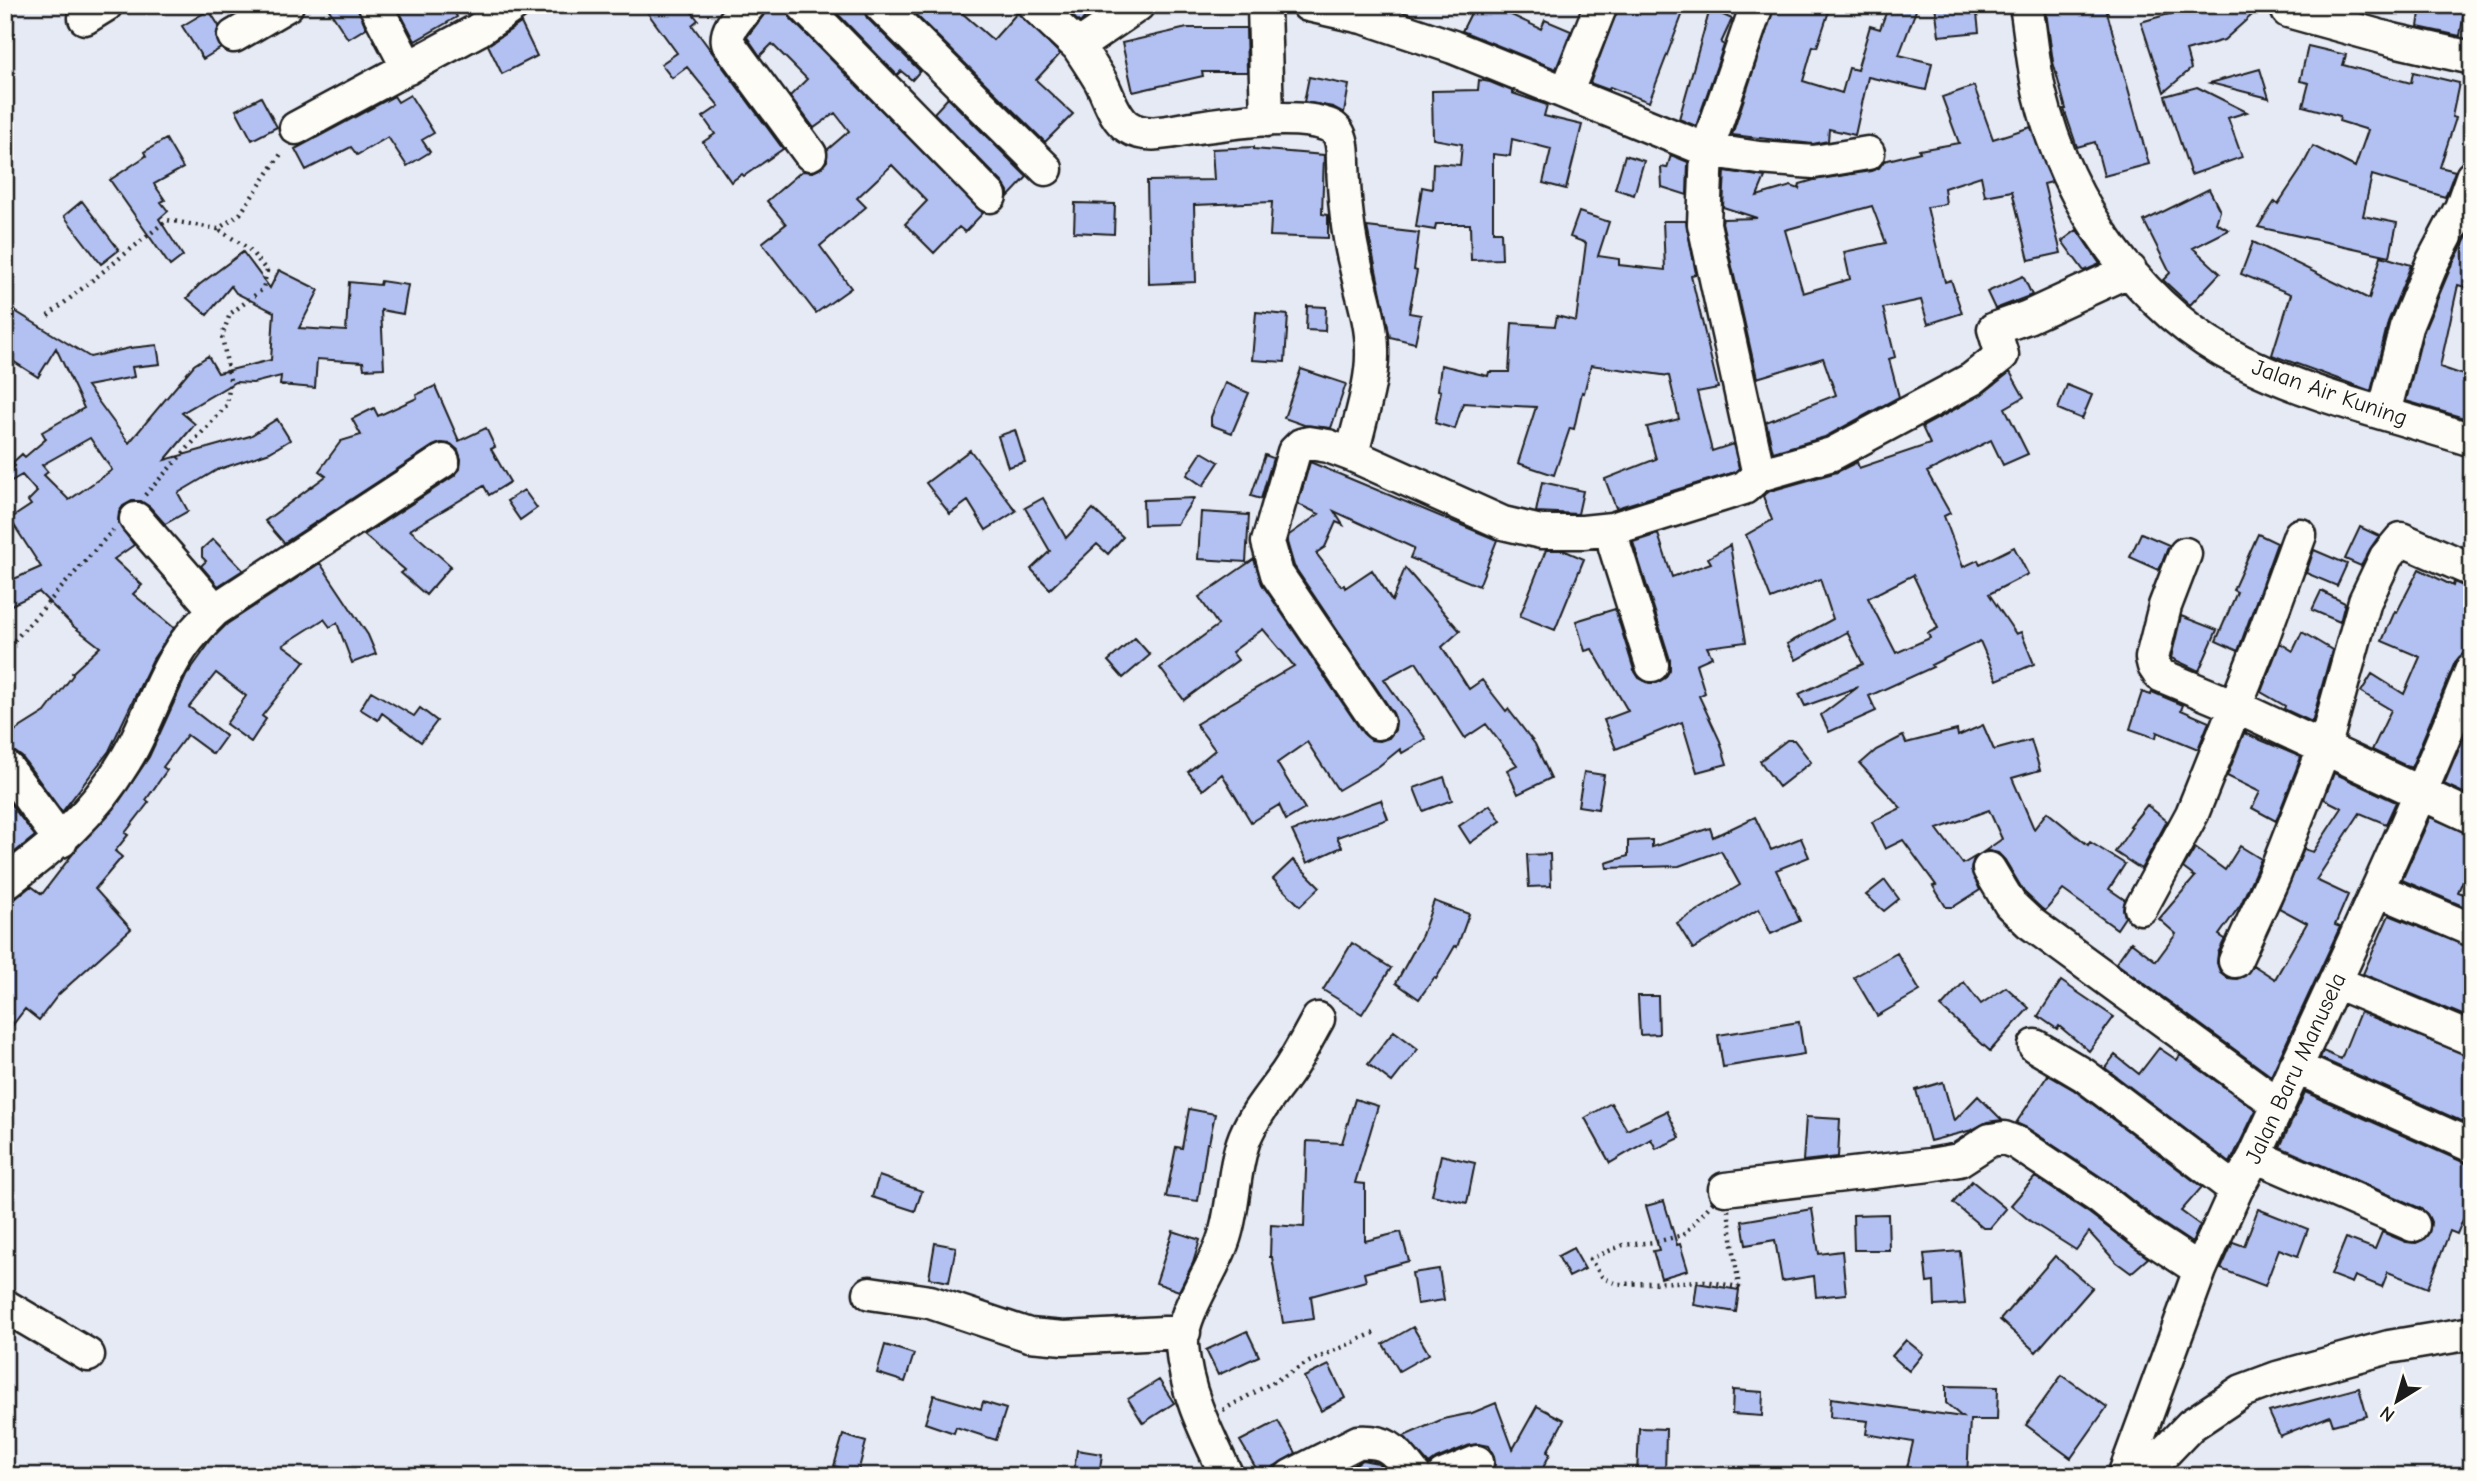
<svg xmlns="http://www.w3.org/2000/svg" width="2477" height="1481" font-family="'Comic Neue',sans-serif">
	<rect width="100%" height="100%" fill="#e6eaf5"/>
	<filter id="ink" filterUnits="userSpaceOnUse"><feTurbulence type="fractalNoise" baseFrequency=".0143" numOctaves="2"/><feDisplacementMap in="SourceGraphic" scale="14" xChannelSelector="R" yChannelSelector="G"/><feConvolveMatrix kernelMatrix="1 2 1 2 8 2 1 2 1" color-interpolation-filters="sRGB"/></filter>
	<g filter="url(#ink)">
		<path fill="#b2c1f1" stroke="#1c1c1c" stroke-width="2" fill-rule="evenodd" d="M326 5H357L366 28 348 39Z
			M396 5H450L457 17 415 41Z
			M656 5H686L698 20 692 25 783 149 744 176 742 174 731 182 703 142 715 134 703 117 719 106 687 67 672 78 661 64 677 53 647 12Z
			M768 5H785L790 18 983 213 965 232 959 227 934 253 905 224 927 201 892 165 857 198 866 207 820 246 851 288 816 313 762 243 786 224 767 201 802 171 813 172 821 168 827 161V150L849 131 835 113 814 128 790 96 807 79 772 44 760 56 747 37 763 16Z
			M829 5H862L867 18 920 71 912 80 901 71 897 75Z
			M924 5H953L993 40 1018 12 1060 54 1036 80 1073 114 1045 142 915 14Z
			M1061 5H1096L1080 23Z
			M1475 5H1490L1541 29 1545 20 1571 31 1556 69 1462 31Z
			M1619 5H1686L1649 102 1610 87 1609 90 1590 83Z
			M1775 5H1831L1817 47 1813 46 1803 81 1842 93 1849 68 1857 70 1870 26 1880 29 1889 5H1918L1899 55 1932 63 1926 90 1868 77 1855 135 1829 129 1828 141 1813 144 1732 135Z
			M1935 5H1976L1979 32 1939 36Z
			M2045 5H2105L2149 164 2104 176 2095 142 2077 147 2064 109H2066L2053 62Z
			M2200 5H2243L2252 15 2224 40 2186 51 2191 69 2164 92 2141 22Z
			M2336 5H2372L2369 14Z
			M2421 5 2464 12 2460 36 2418 27Z
			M1710 9 1732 19 1721 43 1724 45 1696 126 1679 119Z
			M209 10 219 26 216 37 221 48 203 59 182 26Z
			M521 23 537 56 502 74 488 45Z
			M1187 28H1246L1247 72H1202L1203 76 1133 92 1122 43Z
			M2308 46 2346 55 2343 65 2411 83 2413 72 2459 83 2452 117 2456 118 2440 167 2455 171 2445 197 2372 175 2363 216 2397 223 2390 256 2258 227 2275 201 2278 204 2300 171 2313 146 2355 167 2368 130 2339 121 2340 116 2303 106 2309 83 2300 81Z
			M2260 69 2269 98 2210 83Z
			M1309 77 1349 85 1344 113 1333 107 1304 102Z
			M1479 80 1490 82 1512 91V93L1547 105 1544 116 1582 125 1566 189 1543 183 1551 149 1512 139 1510 156 1493 154V232H1501L1502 259 1471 260 1470 224H1436L1435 230 1416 227 1422 187 1432 189 1433 163 1460 165 1462 144 1433 139 1432 91 1478 90Z
			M1974 86 1993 139 2031 127 2052 182 2044 184 2061 253 2029 260 2012 191 1985 196 1981 176 1944 188 1946 204 1927 207 1945 282 1951 280 1962 313 1928 324 1921 300 1883 308 1895 357 1889 359 1899 397 1825 437 1773 452 1766 422 1836 395 1823 358 1757 378 1722 222 1723 219 1757 218 1723 207 1725 171 1765 177 1757 196 1791 186 1799 189 1800 184 1814 180 1871 171 1879 168 1884 161 1920 152 1919 150 1959 143 1942 97ZM1872 206 1886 243 1844 252 1850 279 1803 293 1785 230Z
			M2197 87 2247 112 2228 118 2242 157 2191 175 2165 96Z
			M410 95 434 133 422 140 430 152 407 166 388 137 357 155 351 147 306 170 295 149 394 96 398 102Z
			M261 97 277 127 252 140 236 110Z
			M948 98 1027 177 1008 197V191L1003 183 934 113Z
			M166 139 183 168 154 184 165 200 161 202 168 211 159 219 183 256 170 266 110 180 146 156 144 152Z
			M1254 147V149L1324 155 1322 214 1328 215V238L1270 236 1272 202 1194 205 1196 282 1149 284 1147 181 1214 180 1212 149Z
			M1625 155 1644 161 1634 195 1615 189Z
			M1671 155 1688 162 1687 195 1662 187 1661 167 1667 168Z
			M2209 189 2220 211 2216 223 2229 230 2193 248 2220 273 2190 305 2163 280 2170 273 2144 221Z
			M82 201 119 250 101 264 64 216Z
			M1075 203 1115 204 1114 234 1074 232Z
			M1579 212 1609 222 1598 256 1619 259V265L1665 270 1663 221H1686L1696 274 1691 275 1718 388 1697 392 1712 451 1733 444 1739 468 1735 472 1616 508 1605 479 1656 459 1647 427 1679 419 1669 376 1591 365 1584 393 1582 392 1574 429 1570 428 1554 475 1518 463 1536 407 1463 403 1455 429 1435 423 1441 391 1438 390 1441 365 1488 376 1489 372H1509L1512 323 1555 326 1557 316 1576 321 1586 243 1570 237Z
			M1367 227 1419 233 1414 270 1417 271 1409 313 1421 315 1415 343 1390 337Z
			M2472 227V289L2458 285 2440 367 2472 378 2471 420 2406 401 2423 333 2450 269Z
			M2077 230 2100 264 2084 271 2062 241Z
			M2253 242 2369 299 2381 256 2411 265 2388 322 2371 391 2272 355 2291 294 2241 274Z
			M243 252 270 288 279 270 319 290 299 328 346 331 349 282 380 285 381 281 408 285 403 314 381 310 384 368 364 369 363 362 317 359 315 388 280 385 281 376 253 383 235 382 182 413 195 424 165 460 250 436 277 419 290 440 270 452 217 470 178 493 188 511 165 524 150 507 141 501H132L123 506 119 512 118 523 134 545 114 559 142 585 133 594 174 628 153 659 109 751 62 812 22 757 15 752 5 750V737L45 712 73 675 72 673 100 647 73 626 39 592 5 608V583L41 567 10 519 31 505 28 501 37 492 22 475 6 484 5 474 15 466 12 463 22 454 25 457 46 439 42 432 84 408 56 348 38 377 5 356V305L90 357 130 348 157 345 160 364 132 367 134 377 87 386 129 443 194 365 208 356 218 373 271 360 274 312 236 293 231 286 207 315 187 298 199 285ZM90 438 112 470 69 500 44 475 48 472 42 465Z
			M2023 276 2032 295 1995 309 1987 292Z
			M1307 306 1326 307 1325 331 1306 330Z
			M1256 312 1288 315 1285 362 1252 360Z
			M1301 369 1346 384 1331 428 1304 425 1284 418Z
			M2010 372 2024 397 2005 408 2028 454 2003 465 1991 440 1927 472 1950 513 1944 516 1963 567 1978 560 1980 564 2014 547 2028 574 1989 594 2016 634 2021 632 2034 664 1997 680 1980 641 1931 665 1933 667 1869 696 1876 711 1829 732 1821 715 1858 687 1805 706 1799 694 1863 664 1847 632 1796 660 1787 644 1833 619 1820 579 1771 599 1746 535 1772 520 1763 496 1770 491 1837 472 1857 462 1859 468 1930 444 1922 427 1981 395ZM1913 575 1938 628 1928 633 1930 638 1896 653 1868 598Z
			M1225 383 1249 393 1232 433 1211 425V417Z
			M2067 385 2092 395 2082 419 2058 409Z
			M435 386 459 441 486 428 495 447 491 449 510 482 489 495 484 486 410 530 451 566 426 595 401 573 405 570 364 535 454 476 460 469 461 459 458 450 451 444 441 443 433 446 284 543 265 521 326 476 319 471 341 441 361 435 352 419 374 408 378 416 417 398 416 395Z
			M1015 430 1025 462 1008 467 998 436Z
			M970 450 1016 511 986 530 968 501 950 514 926 483Z
			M1202 452 1219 462 1203 486 1187 475Z
			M1265 455 1273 458 1261 499 1251 496Z
			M1310 462 1497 540 1479 586 1410 558 1414 548 1334 511 1343 525 1336 522 1325 547 1316 553 1341 586 1344 585 1345 588 1372 570 1392 601 1405 568 1460 631 1442 647 1469 689 1482 680 1506 711 1508 709 1535 744 1551 778 1518 794 1507 770 1517 765 1486 724 1465 738 1416 662 1384 679 1426 739 1402 753 1400 749 1379 766 1338 790 1307 742 1277 763 1305 809 1286 820 1279 805 1251 822 1222 774 1203 790 1188 772 1215 750 1196 724 1294 666 1263 629 1232 652 1238 660 1184 700 1160 668 1218 625 1199 597 1254 559 1262 584 1363 733 1371 740 1380 741 1389 738 1395 730 1396 721 1393 713 1294 566 1287 542 1289 535 1319 514 1298 504Z
			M1542 482 1583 491 1578 514 1536 512Z
			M524 490 537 508 520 520 507 501Z
			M1043 498 1066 538 1093 509 1123 537 1108 554 1097 544 1050 589 1031 569 1050 551 1025 508Z
			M1194 498 1177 524 1144 525 1143 500Z
			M1201 512 1249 515 1246 562 1198 559Z
			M2360 527 2379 536 2370 549 2361 566 2345 559Z
			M2141 533 2169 545 2159 570 2130 557Z
			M1658 534 1672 577 1711 563 1708 558 1730 545 1746 642 1707 647 1712 657 1696 664 1705 693 1699 696 1720 741 1727 764 1697 772 1682 722 1616 749 1604 720 1628 711 1592 649 1585 651 1576 621 1615 609 1634 670 1639 678 1649 683H1657L1665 678 1670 670V660L1633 542Z
			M2258 534 2277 543 2238 651 2216 641 2237 592 2233 590Z
			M213 539 243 570 218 586 201 566 206 561 202 557V549Z
			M1546 550H1563L1584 559 1555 630 1520 616Z
			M2314 550 2347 564 2337 586 2306 573Z
			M320 563 368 635 376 654 352 663 337 623 330 627 324 619 283 645 305 661 262 716 266 719 251 742 226 724 246 696 216 673 189 707 226 736 213 754 187 735 163 767 167 770 146 800 149 802 125 833 128 835 115 851 122 857 95 889 131 929 58 995 39 1020 25 1009 5 1035V901L16 898 31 886 42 894 78 847 114 809 149 757 186 676 213 638 227 624Z
			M2419 569 2453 586 2454 582 2472 590V637L2465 652 2455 662 2411 768 2372 750 2391 710 2361 692 2372 674 2404 694 2420 657 2382 641 2395 611 2397 612Z
			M2321 591 2345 603 2340 622 2312 610Z
			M2181 616 2217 630 2199 671 2171 658Z
			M2302 632 2332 650 2312 722 2284 709 2285 706 2261 692 2280 643 2293 651Z
			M1135 638 1150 655 1123 678 1108 661Z
			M371 691 414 716 420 708 437 721 421 742 382 713 378 720 360 709Z
			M2142 692 2151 695 2152 692 2183 705 2181 710 2209 722 2198 749 2157 732 2156 738 2130 729Z
			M1983 725 1994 750 2031 740 2040 770 2012 778 2034 829 2047 812 2088 845 2090 842 2125 864 2109 889 2125 900 2123 909 2125 917 2117 929 2063 890 2045 911 2041 908 2024 892 2005 860 1998 853 1989 851 1982 853 2002 839 1989 810 1937 829 1963 864 1978 855 1973 861 1971 870 1980 890 1953 907H1946L1933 886 1936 885 1903 840 1885 849 1872 822 1901 808 1860 764 1876 750 1903 736 1906 743 1957 730 1958 736Z
			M2467 730 2472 731V797L2444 784Z
			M2244 733 2301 757 2276 821 2252 808 2260 792 2227 776Z
			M1787 740H1794L1811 762 1779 787 1760 761Z
			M1584 772 1604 775 1598 809 1578 806Z
			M2334 773 2396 802 2386 824 2360 813 2316 880 2348 895 2335 925 2340 927 2271 1076 2116 963 2131 942 2156 961 2176 934 2159 919 2195 877 2183 868 2195 848 2225 870 2240 846 2261 859 2241 904 2219 935 2225 939 2218 953 2217 963 2220 972 2228 978 2237 979 2245 976 2253 965 2275 979 2307 923 2279 908 2304 849 2313 852 2342 808 2324 799Z
			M1444 777 1452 800 1423 811 1414 788Z
			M5 797 35 836 5 860Z
			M1381 800 1388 819 1337 837 1342 847 1307 863 1292 831Z
			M1490 805 1501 821 1470 843 1459 826Z
			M2147 805 2167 821 2141 869 2115 852 2132 827 2130 826Z
			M1755 817 1771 850 1801 838 1809 857 1776 870 1800 921 1771 934 1759 909 1693 949 1677 923 1740 885 1721 851 1679 866 1607 868 1606 863 1628 856V841L1652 840V847L1710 828 1713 837Z
			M2430 817 2472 835V860L2458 892 2472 897V910L2402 880Z
			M1550 854 1551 886 1529 887 1527 855Z
			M1293 860 1320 887 1300 906 1273 879Z
			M1885 880 1899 899 1884 911 1866 895Z
			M1434 901 1469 914 1457 947 1455 946 1436 979 1434 978 1419 999 1396 983 1422 935Z
			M2389 915 2472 948V1019L2363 974Z
			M1352 943 1391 968 1362 1014 1323 990Z
			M1897 953 1920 991 1877 1016 1854 977Z
			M2061 981 2114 1017 2089 1051 2059 1026 2057 1029 2038 1016Z
			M1964 982 1981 1004 2006 987 2029 1008 1990 1051 1941 1007Z
			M1638 996H1658L1659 1034 1640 1035Z
			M2360 1012 2472 1057V1126L2320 1058 2323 1051 2341 1059Z
			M1799 1022 1804 1054 1723 1067 1718 1035Z
			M1394 1031 1418 1049 1392 1082 1368 1064Z
			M2159 1048 2177 1060 2180 1055 2256 1110 2230 1163 2105 1068 2115 1055 2139 1074Z
			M2048 1075 2074 1090 2202 1187 2181 1211 2200 1225 2192 1243 2156 1219 2110 1183 2027 1128 2016 1123Z
			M1943 1082 1954 1121 1978 1096 2002 1120 1987 1122 1972 1130 1930 1141 1916 1090Z
			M2305 1092 2465 1163 2472 1164V1198L2457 1234 2450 1231 2428 1288 2388 1272 2382 1287 2355 1276 2352 1283 2331 1275 2346 1238 2375 1249 2382 1232 2406 1242 2416 1243 2423 1240 2429 1233 2431 1222 2427 1214 2420 1208 2280 1147Z
			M1355 1099 1378 1106 1355 1183 1365 1184V1241L1401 1232 1409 1261 1364 1273 1366 1281 1311 1296 1314 1319 1283 1323 1272 1257H1270L1271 1225 1304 1227 1307 1141 1342 1143Z
			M1611 1103 1627 1130 1667 1111 1680 1138 1656 1149 1651 1139 1610 1163 1585 1118Z
			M1189 1109 1215 1114 1209 1143H1207L1198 1201 1166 1197 1176 1147 1182 1148Z
			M1806 1117 1840 1119 1838 1157 1803 1161Z
			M1441 1155 1475 1163 1467 1203 1432 1195Z
			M879 1176 922 1191 915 1211 872 1197Z
			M2035 1177 2089 1213 2148 1258 2131 1273 2116 1262 2089 1232 2076 1250 2030 1221 2011 1205Z
			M1972 1181 2006 1209 1990 1228H1983L1953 1203Z
			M1664 1201 1677 1245 1680 1244 1688 1270 1661 1278 1653 1251 1659 1250 1646 1206Z
			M1812 1209 1819 1254 1842 1251 1846 1294 1816 1297 1814 1276 1782 1281 1775 1240 1746 1245 1742 1221Z
			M2258 1209 2308 1229 2298 1256 2279 1249 2265 1286 2221 1269 2233 1242 2244 1246Z
			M1888 1214 1889 1250H1854L1853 1215Z
			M1173 1231 1200 1240 1193 1263 1179 1291 1156 1283Z
			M935 1243 956 1247 949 1282 929 1278Z
			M1573 1248 1585 1269 1569 1277 1558 1256Z
			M1960 1251 1965 1304 1935 1306 1934 1282 1927 1283 1924 1254Z
			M2055 1256 2092 1288 2036 1352 2000 1320Z
			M1439 1269 1444 1300 1417 1304 1412 1273Z
			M1697 1283 1739 1290 1736 1312 1694 1305Z
			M1413 1327 1429 1354 1399 1371 1383 1344Z
			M1247 1331 1259 1356 1218 1375 1206 1350Z
			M1906 1340 1923 1354 1909 1371 1892 1356Z
			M885 1345 914 1354 905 1382 877 1373Z
			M1329 1365 1345 1398 1321 1411 1304 1377Z
			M2062 1375 2107 1407 2071 1458 2026 1425Z
			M1159 1380 1174 1403 1143 1423 1128 1399Z
			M1946 1386 1998 1387 1997 1420H1970L1967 1476H1905L1913 1442 1866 1434 1868 1421 1830 1417 1831 1398 1962 1417 1946 1403Z
			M2359 1388 2367 1416 2333 1425 2330 1416 2280 1436 2269 1412Z
			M1733 1390 1763 1392 1762 1416 1732 1414Z
			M934 1395 981 1409 983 1402 1006 1409 996 1440 956 1427 954 1433 925 1423Z
			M1496 1403 1513 1449 1537 1406 1564 1420 1547 1452 1550 1454 1539 1476H1488L1495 1465 1494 1456 1489 1446 1479 1444 1470 1445 1436 1459 1429 1464 1404 1436 1443 1419 1472 1413Z
			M1278 1421 1296 1453 1260 1475 1240 1441Z
			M1639 1428 1666 1429 1665 1476H1637Z
			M843 1435 866 1442 858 1472 834 1466Z
			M1077 1450 1102 1454 1099 1476H1073Z
			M1362 1460 1378 1463 1391 1476H1338Z"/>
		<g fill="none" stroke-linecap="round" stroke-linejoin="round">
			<g stroke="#1c1c1c" stroke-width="37">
				<path id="minor" d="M375 5 408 68
					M749 5C740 16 725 28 728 43L810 154
					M803 5 990 196
					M880 5 1046 169
					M1034 5 1078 46
					M1138 5 1078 46C1086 58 1094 70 1101 82 1109 97 1114 118 1128 127 1146 139 1172 131 1191 128 1228 123 1294 112 1328 125 1343 130 1343 149 1343 162 1344 198 1347 232 1356 267 1362 295 1372 322 1372 351 1373 383 1359 422 1352 455
					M1264 5 1267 120
					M1308 5 1366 18 1453 47 1707 150 1759 158 1814 162 1868 153
					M2026 5C2031 35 2033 65 2040 94 2066 203 2140 311 2241 361 2314 398 2395 415 2472 440
					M2288 11 2393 40 2472 58
					M85 18 106 5
					M234 36 287 5
					M1567 91 1601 5
					M296 128 478 30 514 5
					M2384 413 2406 327 2433 261 2461 208 2472 177
					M1759 475 1832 454 1972 379 2002 355 1994 329 2028 317 2130 270
					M136 519 215 610
					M1612 529 1615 547 1652 665
					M2185 554 2165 606 2152 658 2154 666 2160 675 2234 706 2472 817
					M1378 723 1277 574 1268 542 1294 452 1301 445 1309 443 1328 446 1352 455 1503 523 1541 532H1583L1612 529 1744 488 1759 475 1704 224 1707 150 1757 5
					M7 768 61 841
					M1989 869 2010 904 2029 922 2278 1104
					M5 883C55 845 92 816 125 761 146 728 156 688 177 655 187 638 201 624 215 610L443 461
					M2378 890 2472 930
					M2141 908 2192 814 2261 642 2300 535
					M2235 961 2274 876 2324 749 2365 601 2386 557 2401 539 2472 570
					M2335 982 2472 1039
					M2035 1046 2084 1075 2236 1190
					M2295 1067 2472 1146
					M2255 1156 2413 1225
					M1725 1189 1930 1165 1959 1160 1990 1140 2004 1138 2017 1143 2100 1198 2145 1234 2200 1270
					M870 1293 930 1302 1029 1335 1064 1338 1184 1332
					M5 1306 88 1355
					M1227 1476C1207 1434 1185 1392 1182 1345 1180 1315 1213 1271 1223 1241 1235 1208 1232 1170 1245 1137 1255 1113 1271 1095 1286 1074 1298 1057 1308 1037 1318 1019
					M1291 1476 1358 1442C1391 1440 1396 1453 1415 1476
					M1443 1476 1477 1462
					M2124 1476 2200 1270 2236 1190 2255 1156C2329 994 2406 834 2472 669
					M2142 1476 2191 1425 2242 1391 2277 1378 2389 1347 2472 1333"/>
			</g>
			<path stroke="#1c1c1c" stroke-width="4.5" stroke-dasharray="2 5" stroke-linecap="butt" d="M48 316 167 220 218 229 240 214 283 151
				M145 495 227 405 230 380 222 336 230 314 263 289 267 271 249 249 218 229
				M5 651 113 530
				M1725 1189 1739 1287 1705 1281 1618 1284 1603 1278 1590 1259 1623 1245 1656 1242 1683 1235Z
				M1223 1410 1309 1362 1376 1332"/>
			<use href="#minor" stroke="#fdfcf7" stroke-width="32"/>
		</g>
	</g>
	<g text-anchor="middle" stroke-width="7" stroke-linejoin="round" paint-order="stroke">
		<g font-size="23" fill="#1c1c1c" stroke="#fdfcf7">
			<text transform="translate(2330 392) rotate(19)" y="8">Jalan Air Kuning</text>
			<text transform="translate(2295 1068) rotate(-65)" y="8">Jalan Baru Manusela</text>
		</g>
	</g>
	<rect width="2477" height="1481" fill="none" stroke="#fdfcf7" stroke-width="28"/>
	<rect x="14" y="14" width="2449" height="1453" fill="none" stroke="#1c1c1c" stroke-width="2.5" filter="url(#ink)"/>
	<g transform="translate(2397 1401) rotate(217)" stroke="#fdfcf7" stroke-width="5" paint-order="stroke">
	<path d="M0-5L12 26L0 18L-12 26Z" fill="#1c1c1c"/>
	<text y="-10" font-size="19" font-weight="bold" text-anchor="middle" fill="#1c1c1c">N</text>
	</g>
</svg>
